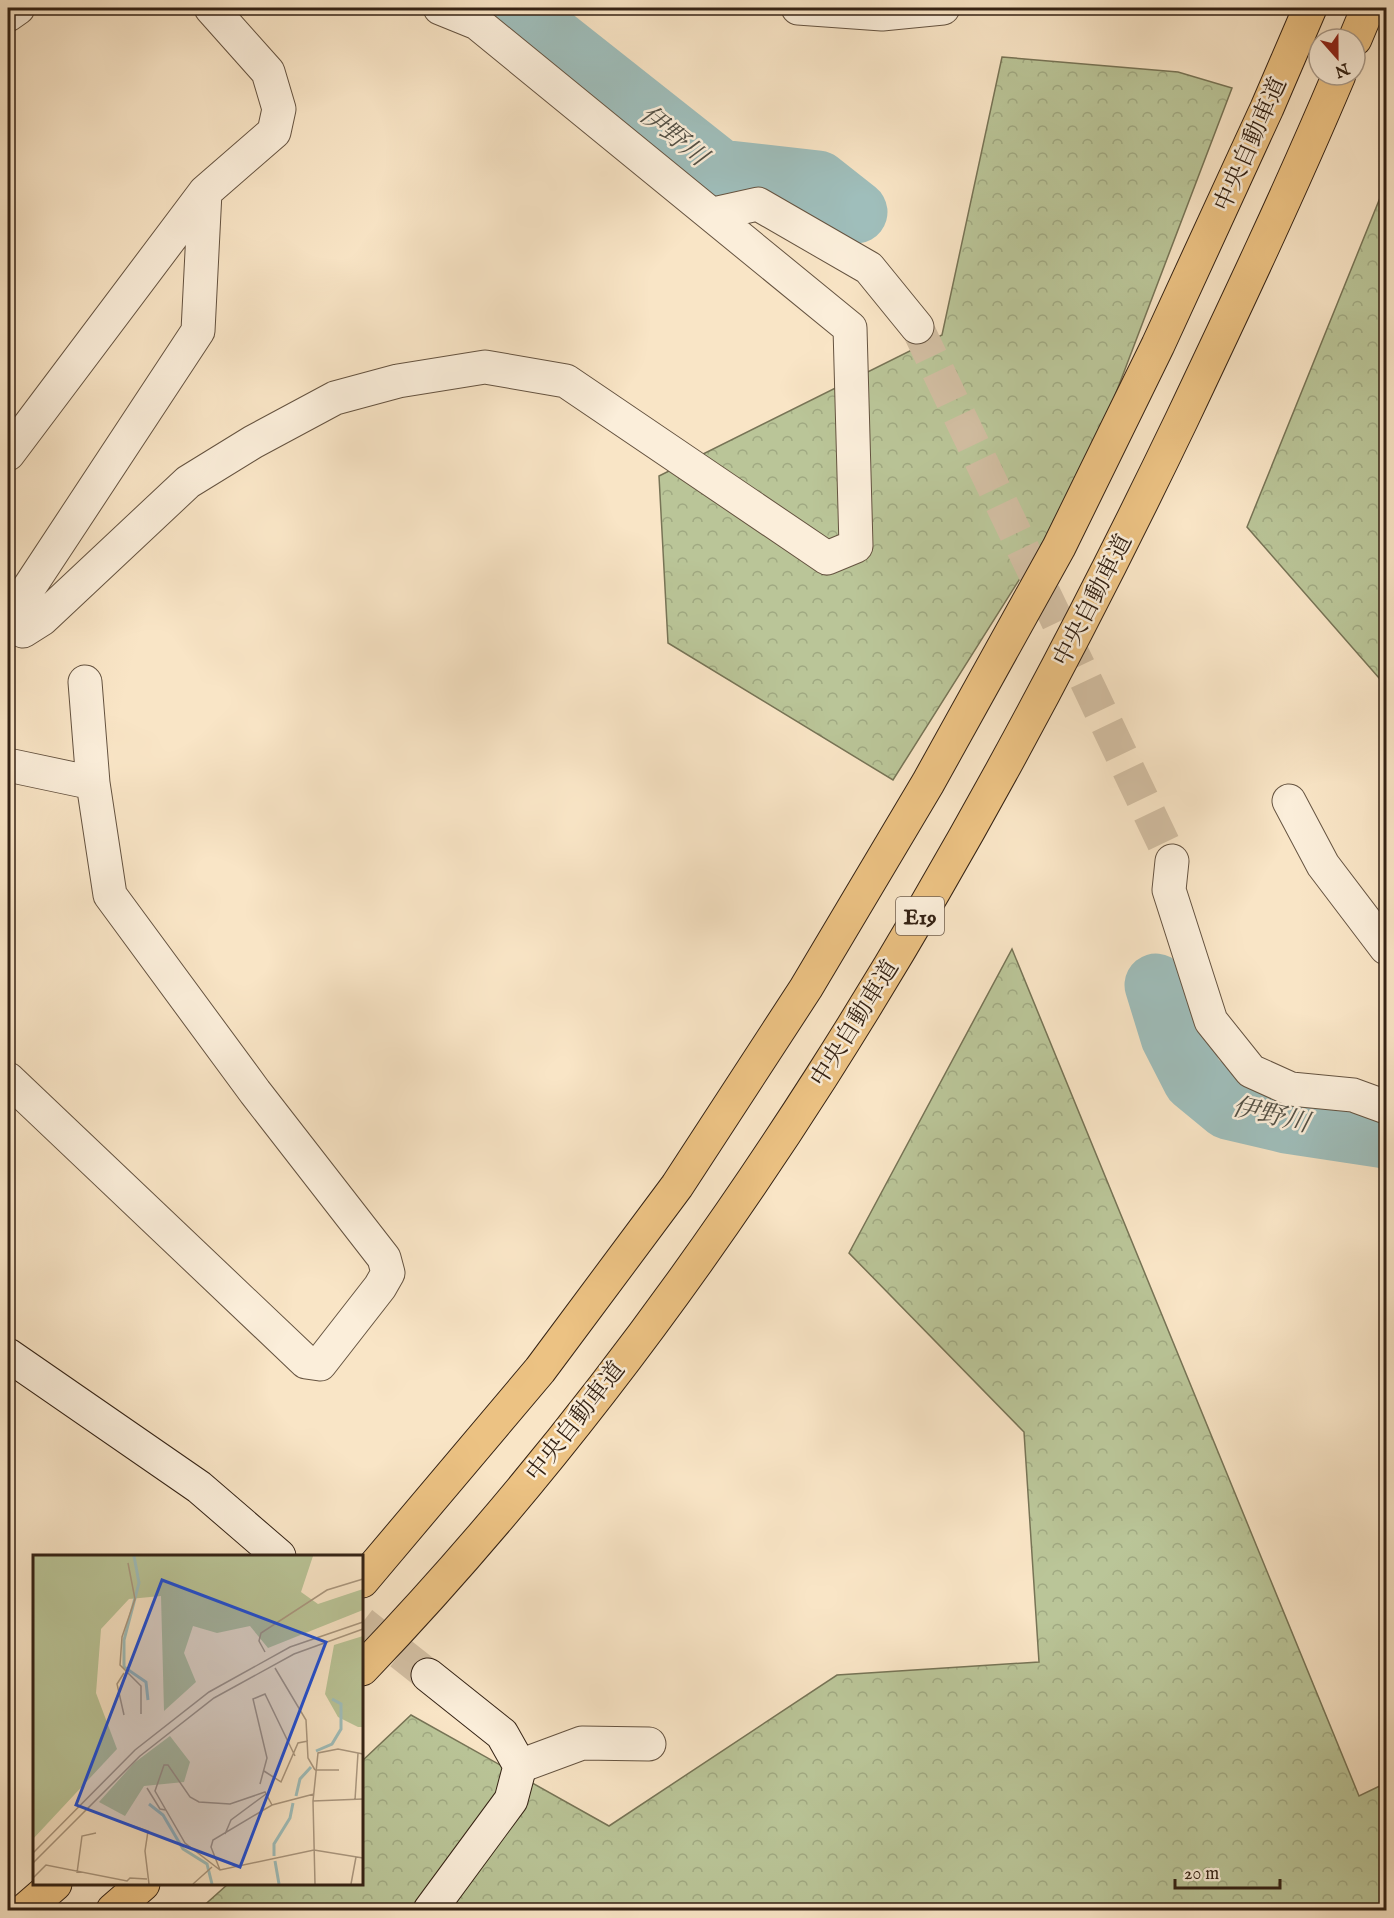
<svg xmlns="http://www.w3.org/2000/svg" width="1394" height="1918" font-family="'IM FELL English','Noto Serif JP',serif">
	<defs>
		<pattern id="forest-crowns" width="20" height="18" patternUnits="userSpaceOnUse" patternTransform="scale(1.5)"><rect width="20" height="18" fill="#bac598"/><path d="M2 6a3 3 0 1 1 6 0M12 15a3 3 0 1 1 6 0" fill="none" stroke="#a0a982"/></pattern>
	</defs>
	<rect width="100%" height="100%" fill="#f9e5c6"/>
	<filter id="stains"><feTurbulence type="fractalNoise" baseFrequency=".00333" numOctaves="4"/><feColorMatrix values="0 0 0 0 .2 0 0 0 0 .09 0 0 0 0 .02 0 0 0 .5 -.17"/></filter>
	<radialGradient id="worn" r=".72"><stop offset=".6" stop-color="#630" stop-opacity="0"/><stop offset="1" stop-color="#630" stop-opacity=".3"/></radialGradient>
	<path fill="url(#forest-crowns)" stroke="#777456" stroke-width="1.5" d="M1002 57 1178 72 1232 88 1084 477 893 780 668 643 659 476 942 335Z
		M1386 183V686L1247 527Z
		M1012 949 1359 1796 1386 1783V1910H199L228 1884H362V1761L411 1715 609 1826 837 1675 1039 1662 1024 1432 849 1253Z"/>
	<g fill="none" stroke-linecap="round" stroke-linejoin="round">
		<path stroke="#9fbebb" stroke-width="63" d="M514 8 720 171 818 182 856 212
			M1156 985 1172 1037 1194 1080 1228 1108 1287 1122 1386 1137"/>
		<path stroke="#d2bea2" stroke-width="33" stroke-dasharray="33 16" stroke-linecap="butt" d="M917 327 1172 861
			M362 1623 428 1675"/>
		<g stroke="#655340" stroke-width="35">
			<path id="street" d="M798 8 882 14 943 8
				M8 15 18 8
				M713 214 758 204 869 268 917 327
				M8 454 205 192 274 132 279 109 268 72 211 8
				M8 616 23 631 42 619 188 482 253 442 335 398 398 381 485 367 566 381 827 558 856 546 850 328 477 23 440 8
				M9 618 198 331 205 192
				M8 765 93 783
				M1289 801 1323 865 1386 948
				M1172 861 1169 890 1211 1021 1251 1071 1291 1089 1353 1095 1386 1107
				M8 1079 306 1362 320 1364 380 1287 388 1273 384 1258 255 1092 110 895 93 783 85 682
				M520 1766 582 1743 649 1744"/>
		</g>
		<g stroke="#342214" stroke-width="35">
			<path id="secondary" d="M8 1355 199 1487 279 1556
				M428 1675 502 1734 520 1766 511 1800 430 1910"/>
		</g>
		<g stroke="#342214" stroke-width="35">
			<path id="highway" d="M1355 39 1368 8
				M362 1581 540 1370 677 1186 806 988 928 783 1059 547 1158 345 1267 108 1310 8
				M362 1669C709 1307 966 869 1182 419 1236 305 1290 191 1339 75
				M25 1910 55 1884
				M113 1910 143 1884"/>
		</g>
		<use href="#street" stroke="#fbeeda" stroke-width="33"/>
		<use href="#secondary" stroke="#fbeeda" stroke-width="33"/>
		<use href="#highway" stroke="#ecc283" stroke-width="33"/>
	</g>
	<g text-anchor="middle" stroke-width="5" stroke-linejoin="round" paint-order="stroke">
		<rect fill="#fbeeda" stroke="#705f4f" stroke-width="1.5" x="896" y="897" width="48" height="38" rx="4.5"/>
		<g font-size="22" font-weight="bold" fill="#342214">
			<text x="920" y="924">E19</text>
		</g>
		<g font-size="24" fill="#342214" stroke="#fbeeda">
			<text transform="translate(1250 144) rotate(-66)" y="8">中央自動車道</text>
			<text transform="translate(1092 600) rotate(-63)" y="8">中央自動車道</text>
			<text transform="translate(854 1023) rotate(-58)" y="8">中央自動車道</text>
			<text transform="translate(575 1421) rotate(-52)" y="8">中央自動車道</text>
		</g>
		<g font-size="26" font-style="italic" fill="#545146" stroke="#fbeeda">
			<text transform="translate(674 135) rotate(39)" y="9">伊野川</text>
			<text transform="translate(1271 1114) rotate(13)" y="9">伊野川</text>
		</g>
	</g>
	<g transform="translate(33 1555)">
		<rect width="330" height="330" fill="#f9e5c6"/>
		<path d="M0 1H280L268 37 285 49 330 34V55L235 93 217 71 184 78 160 71 151 98 163 127 131 156 128 41 96 44 68 74 63 138 84 194 0 284ZM330 81V172H325L305 162 292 139 301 90ZM137 181 157 207 151 227 111 231 92 261 66 247 101 208Z" fill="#bac598"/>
		<path fill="none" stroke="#9fbebb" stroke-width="3" d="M101 1 106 28 91 85V112L113 127 115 145M283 196 299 189 308 174V149L299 144M263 241 267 224 278 212M116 249 130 260 150 294 174 309 179 329M241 301V289L257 263 260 248M242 306 246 329"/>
		<path fill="none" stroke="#aa977f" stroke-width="1.5" d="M95 8 102 44 89 82 87 110 108 131V159M232 97 226 86 228 78 294 35 330 24M242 113 273 165 275 203 282 215M91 118 84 129 91 160M282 215H306M231 216 248 227 265 188 275 186M227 229 234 203 220 144 232 139 262 201M114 233 127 254 133 255M322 245 325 198M280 246 330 244M239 250 232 237 197 249 166 247 157 242 135 210H131L122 236 152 288 187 315 281 295 330 303M91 268 115 276 112 296 116 329M192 279 198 265 233 239M0 298 102 195 176 137 257 92 330 67M0 308 107 201 181 143 261 99 330 74M187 315 178 292 180 285 239 250 281 239M44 318 49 281 63 278M0 323 13 310 94 326 97 323 114 324M160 329 179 312M282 329 280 246 285 198 305 194 330 199M318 329 323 302"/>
		<path fill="#1d4ed8" fill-opacity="0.15" stroke="#1d4ed8" stroke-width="3" d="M129 25 293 87 207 312 43 250Z"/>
		<rect width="330" height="330" fill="none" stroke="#342214" stroke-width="3"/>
	</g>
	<rect width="1394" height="1918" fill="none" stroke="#f9e5c6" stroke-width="30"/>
	<rect x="9" y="9" width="1376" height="1900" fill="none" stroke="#342214" stroke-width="3"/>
	<rect x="15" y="15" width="1364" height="1888" fill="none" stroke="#342214" stroke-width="1.5"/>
	<g transform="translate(1337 57) rotate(159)"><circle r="28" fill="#fbeeda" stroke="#ab9c8b" stroke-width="1.5"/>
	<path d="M0-4.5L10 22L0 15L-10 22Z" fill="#8f2418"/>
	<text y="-9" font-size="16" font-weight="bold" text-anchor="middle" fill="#342214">N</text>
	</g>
	<path d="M1175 1879v9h105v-9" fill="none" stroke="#342214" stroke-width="3"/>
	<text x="1184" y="1879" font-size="18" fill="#342214" stroke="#fbeeda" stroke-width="4.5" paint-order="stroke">20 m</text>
	<rect width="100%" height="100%" filter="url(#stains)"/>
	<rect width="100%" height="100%" fill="url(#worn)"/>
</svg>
